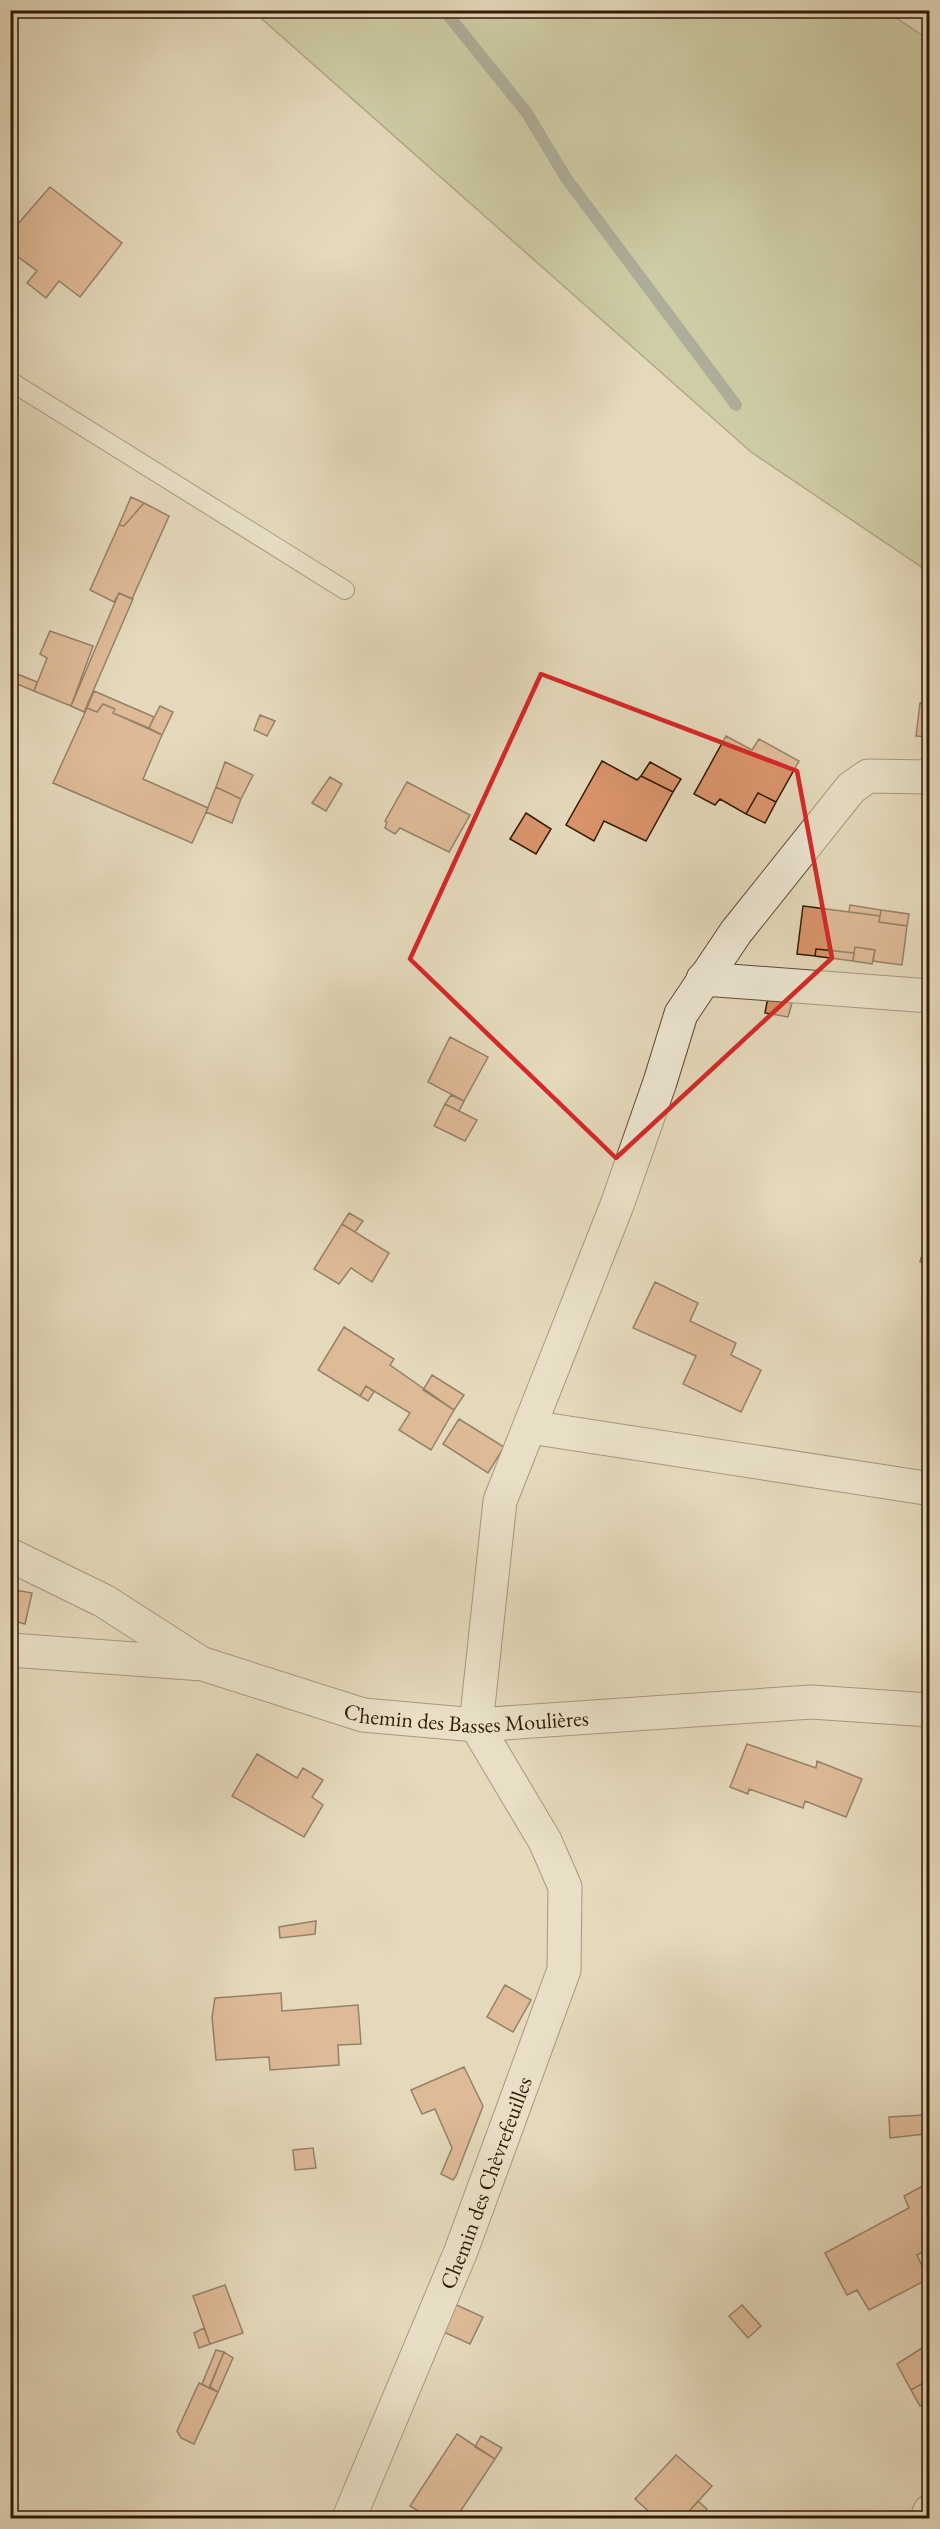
<svg xmlns="http://www.w3.org/2000/svg" width="940" height="2529" font-family="'EB Garamond',serif">
	<rect width="100%" height="100%" fill="#e4d9bb"/>
	<filter id="stains"><feTurbulence type="fractalNoise" baseFrequency=".00333" numOctaves="4"/><feColorMatrix values="0 0 0 0 .2 0 0 0 0 .09 0 0 0 0 .02 0 0 0 .5 -.17"/></filter>
	<radialGradient id="worn" r=".72"><stop offset=".6" stop-color="#630" stop-opacity="0"/><stop offset="1" stop-color="#630" stop-opacity=".3"/></radialGradient>
	<path fill="#b7be8d" stroke="#756c49" stroke-width="1.5" d="M886 11 929 40V572L751 452 253 11Z"/>
	<g fill="none" stroke-linecap="round" stroke-linejoin="round">
		<path stroke="#6e796f" stroke-width="12" d="M444 10 527 113 566 178 736 405"/>
	</g>
	<path fill="#da946c" stroke="#331a05" stroke-width="1.5" d="M50 187 122 243 80 297 59 281 46 298 27 283 37 271 10 251V233Z
		M131 497 144 503 124 526 119 525Z
		M144 503 169 516 132 599 119 593 114 602 90 590 119 525 124 526Z
		M119 593 133 599 84 712 71 706Z
		M50 631 93 646 71 706 34 691 47 658 40 654Z
		M10 671 37 682 34 691 10 681Z
		M94 691 154 717 149 728 113 713 115 709 103 704 97 712 87 708Z
		M920 703 930 704V737L916 736Z
		M103 704 115 709 113 713 162 735 143 779 208 808 192 843 53 783 87 708 97 712Z
		M160 706 173 712 162 735 149 728Z
		M260 715 275 721 267 736 254 730Z
		M726 736 752 750 759 739 799 761 776 802 758 793 746 814 720 799 715 805 694 794Z
		M602 761 637 780 641 776 673 792 646 841 604 821 594 841 566 825Z
		M225 762 253 775 241 799 216 787Z
		M650 762 681 779 673 792 641 776Z
		M330 777 342 784 326 811 312 803Z
		M407 782 470 815 449 852 400 828 395 834 385 828 387 822 385 821Z
		M216 787 241 799 232 823 206 812Z
		M758 793 776 802 765 823 746 814Z
		M526 813 551 829 536 854 510 839Z
		M850 905 881 910 880 916 849 912Z
		M803 906 880 916 879 922 907 926 902 965 873 961 875 950 855 947 854 953 816 949 815 956 797 954Z
		M881 910 909 914 907 926 879 922Z
		M855 947 875 950 872 964 853 961Z
		M816 949 854 953 853 961 815 956Z
		M768 997 792 1003 788 1017 765 1013Z
		M450 1037 488 1057 464 1101 428 1082Z
		M451 1095 464 1101 459 1111 445 1104Z
		M445 1104 477 1120 465 1141 434 1126Z
		M349 1213 363 1221 355 1232 342 1224Z
		M342 1224 389 1253 372 1282 351 1268 339 1284 314 1269Z
		M930 1229V1264L920 1262Z
		M655 1282 698 1303 690 1321 736 1343 731 1355 761 1370 741 1412 683 1384 696 1356 633 1328Z
		M344 1327 394 1359 390 1365 454 1410 431 1450 399 1430 410 1413 366 1386 360 1396 318 1370Z
		M432 1375 464 1395 454 1410 423 1390Z
		M366 1386 374 1392 368 1401 360 1396Z
		M459 1419 504 1447 488 1473 443 1444Z
		M10 1589 32 1593 25 1624 10 1620Z
		M747 1744 816 1768 817 1761 862 1779 846 1817 805 1801 803 1808 749 1789 748 1794 730 1787Z
		M257 1754 297 1778 303 1768 323 1780 312 1797 323 1805 304 1837 232 1796Z
		M316 1921 315 1934 280 1938 279 1927Z
		M505 1985 531 2000 513 2032 487 2017Z
		M281 1993 282 2011 358 2005 361 2044 338 2045 339 2065 270 2070 269 2057 216 2060 212 2017 215 1998Z
		M464 2067 483 2106 456 2176 453 2180 441 2174 452 2148 435 2109 422 2114 411 2090Z
		M925 2115V2134L890 2138 889 2117Z
		M313 2148 316 2168 295 2170 293 2150Z
		M930 2182V2248L917 2255 928 2279 869 2310 857 2290 847 2295 825 2253 909 2208 904 2196Z
		M225 2285 243 2333 210 2344 193 2296Z
		M450 2302 483 2317 470 2344 437 2329Z
		M742 2305 761 2326 748 2338 729 2316Z
		M204 2328 210 2344 199 2348 194 2333Z
		M928 2344 930 2379 911 2390 897 2364Z
		M216 2350 224 2352 209 2388 202 2384Z
		M224 2352 233 2358 218 2392 210 2387Z
		M930 2379V2401L920 2406 911 2390Z
		M199 2383 218 2392 194 2444 181 2438 177 2431Z
		M457 2434 495 2459 456 2518H430L410 2506Z
		M481 2436 502 2448 495 2459 475 2447Z
		M676 2455 712 2486 683 2518H656L635 2499Z
		M698 2501 707 2509 697 2518H687L685 2516Z"/>
	<g fill="none" stroke-linecap="round" stroke-linejoin="round">
		<g stroke="#5f4a32" stroke-width="20">
			<path id="service" d="M10 381 345 590"/>
		</g>
		<g stroke="#5f4a32" stroke-width="35">
			<g id="minor">
				<path d="M703 979 930 996"/>
				<path d="M530 1427 925 1488"/>
				<path d="M10 1555 104 1601 199 1662"/>
				<path id="s1" d="M10 1650 203 1664 363 1715 476 1725 811 1702 930 1710"/>
				<path d="M476 1725 500 1501 617 1205 660 1082 681 1014 736 932 851 788 868 776 930 777"/>
				<path d="M927 2518 930 2511"/>
			</g>
		</g>
		<g stroke="#5f4a32" stroke-width="35">
			<g id="tertiary">
				<path id="s2" d="M349 2518 461 2251 564 1970 565 1887 545 1841 476 1725"/>
			</g>
		</g>
		<use href="#service" stroke="#ede6d3" stroke-width="18"/>
		<use href="#minor" stroke="#ede6d3" stroke-width="33"/>
		<use href="#tertiary" stroke="#ede6d3" stroke-width="33"/>
	</g>
	<path d="M0 0H940V2529H0ZM541 674 797 771 832 958 616 1158 410 959Z" fill="#e4d9bb" fill-opacity=".55" fill-rule="evenodd"/>
	<path fill="none" stroke="#d62828" stroke-width="4.5" stroke-linejoin="round" d="M541 674 797 771 832 958 616 1158 410 959Z"/>
	<g text-anchor="middle" stroke-width="5" stroke-linejoin="round" paint-order="stroke">
		<g font-size="22" fill="#331a05" stroke="#ede6d3">
			<text dy="8" stroke="none"><textPath href="#s1" startOffset="465">Chemin des Basses Moulières</textPath></text>
			<text dy="8" stroke="none"><textPath href="#s2" startOffset="362">Chemin des Chèvrefeuilles</textPath></text>
		</g>
	</g>
	<rect width="940" height="2529" fill="none" stroke="#e4d9bb" stroke-width="36"/>
	<rect x="12" y="12" width="916" height="2505" fill="none" stroke="#331a05" stroke-width="3"/>
	<rect x="18" y="18" width="904" height="2493" fill="none" stroke="#331a05" stroke-width="1.5"/>
	<rect width="100%" height="100%" filter="url(#stains)"/>
	<rect width="100%" height="100%" fill="url(#worn)"/>
</svg>
